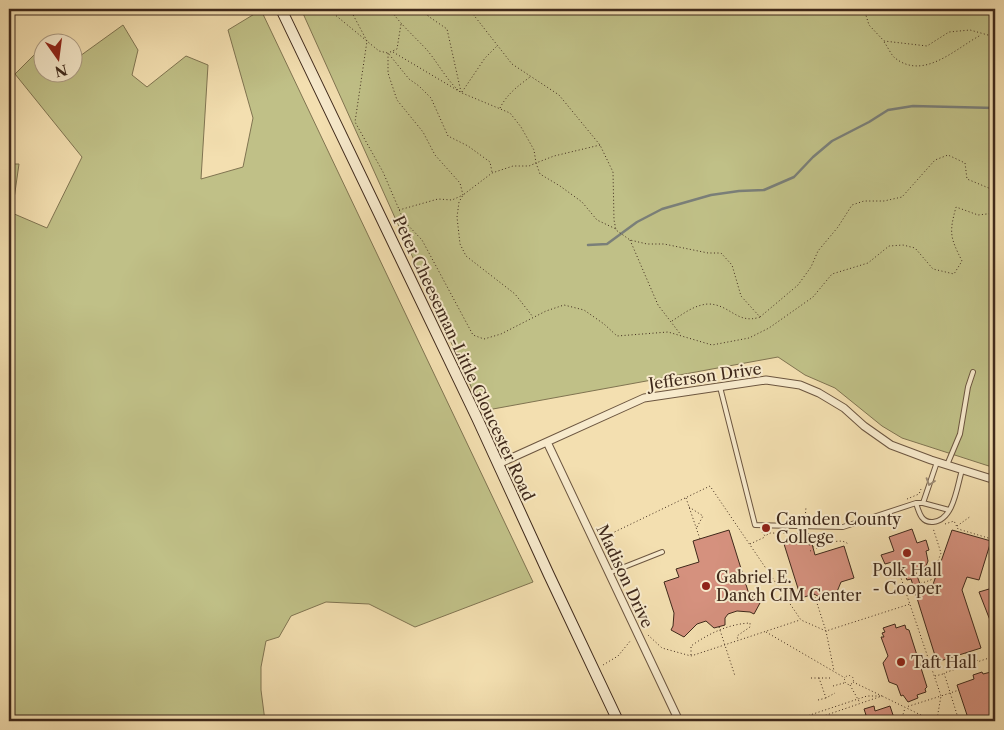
<svg xmlns="http://www.w3.org/2000/svg" width="1004" height="730" font-family="'Libre Caslon Text',serif">
	<rect width="100%" height="100%" fill="#f3dfb0"/>
	<filter id="stains"><feTurbulence type="fractalNoise" baseFrequency=".004" numOctaves="4"/><feColorMatrix values="0 0 0 0 .2 0 0 0 0 .09 0 0 0 0 .02 0 0 0 .5 -.17"/></filter>
	<radialGradient id="worn" r=".72"><stop offset=".6" stop-color="#630" stop-opacity="0"/><stop offset="1" stop-color="#630" stop-opacity=".3"/></radialGradient>
	<path fill="#c0c087" stroke="#807451" d="M301 9H995V468L902 438 882 426 835 388 805 375 778 357 482 411Z
		M261 10 533 582 415 627 369 604 326 602 291 616 279 637 266 641 261 667V690L265 721H9V164H19L12 213 47 228 82 157 15 74 36 53H42V72H72L73 56H80L123 25 138 50 132 75 147 87 186 56 208 65 201 179 243 167 253 118 228 30Z"/>
	<g fill="none" stroke-linecap="round" stroke-linejoin="round">
		<path stroke="#7a7f79" stroke-width="2.5" d="M588 245 607 244 637 222 662 209 711 195 739 191 764 190 794 177 813 157 832 141 869 122 888 110 913 106 995 108"/>
	</g>
	<path fill="#d5917e" stroke="#3f291b" d="M912 529 917 543 926 540 929 550 926 551 928 561 926 566 915 570 921 587 929 585 930 593 952 530 991 541 979 580 967 577 962 590 981 648 937 662 911 579 907 580 903 570 894 567 892 562 885 564 881 555 894 551 889 537Z
		M729 530 748 591 756 601 760 603 754 614 750 612 737 611 728 614 725 618V625L714 628 706 621 697 624 684 637 671 630 673 626 674 613 664 582 679 577 676 569 699 562 693 541Z
		M806 537 809 545 812 544 815 555 844 546 854 578 841 582 834 599 827 601 814 594 801 598 784 544Z
		M989 589 990 592 995 590V633L979 592Z
		M895 624 896 628 905 625 906 629 909 630 927 687 925 689 926 692 917 695 918 698 908 702 903 695 901 696 897 685 889 682 883 663 888 656 881 637H884L882 633 885 632 883 628Z
		M995 671V721H969L957 685 974 679 973 675 982 672 983 674Z
		M874 706 875 711 890 706 895 721H853L852 719 866 715 864 709Z"/>
	<g fill="none" stroke-linecap="round" stroke-linejoin="round">
		<g stroke="#6c5640" stroke-width="6">
			<path id="lane" d="M720 387 755 525 843 527 916 503H923L949 510
				M947 465 960 434 968 387 973 372
				M916 503C919 512 921 523 933 522 954 520 957 486 962 470
				M923 503 937 462
				M609 573 662 552"/>
		</g>
		<g stroke="#6c5640" stroke-width="9">
			<path id="street" d="M547 442 679 721
				M498 464 644 398 766 380 800 385 819 393 844 408 864 426 891 445 931 460 995 480"/>
		</g>
		<g stroke="#3f291b" stroke-width="12">
			<path id="secondary" d="M281 9 477 418 549 575 618 721"/>
		</g>
		<path stroke="#3f291b" stroke-width="1" stroke-dasharray="1 2.5" stroke-linecap="butt" d="M328 9 379 51 388 53 409 79 419 86 431 98 448 136 468 146 490 162 492 172
			M350 9 367 41 355 122 383 172 404 221 422 240 473 335 484 339 501 334 546 311 564 305 584 310 604 324 617 336 668 332 712 345 749 338 769 328 813 297 832 274 868 263 889 246 903 245 915 248 933 269 954 274 962 261C950 237 949 233 956 207L978 215 995 213
			M390 9C400 24 414 36 427 50 438 63 446 79 459 91
			M425 9 428 16 447 29 461 92
			M469 9 512 64 559 95 600 145 613 172 614 220 616 230 630 240 647 244H664L708 253H721L732 265 741 296 760 317 798 285 811 267 818 251 838 227 852 205 864 201H884L902 197 935 160 948 155 965 163 967 179 991 189 995 188
			M864 9 869 25 884 41 927 46 949 32 970 30 995 37
			M870 9C877 14 888 11 895 9
			M884 42C888 47 891 55 895 58 924 81 956 48 981 35
			M393 52 462 93 510 113 521 127 534 150 536 163 529 166H513L492 173 463 195 459 202 457 217 460 244 466 256 515 294 533 317
			M462 92 485 58 497 46
			M500 108C507 94 518 86 530 77
			M600 145 554 156 536 163 540 174 560 186 582 202 597 220 616 229
			M399 210 438 199 452 200 463 195 460 183 435 155 423 132 397 100 388 73V53L397 49 401 24
			M630 240 658 305 681 335
			M672 321C683 314 694 305 708 304 730 304 737 325 760 317
			M686 498 700 539
			M907 499 919 494 921 489
			M689 507 703 516 697 527
			M805 520 806 507
			M945 524 954 521 958 529 995 540V538
			M957 526 971 516
			M762 532 765 536 770 533 827 534 830 544
			M809 533 814 549
			M602 538 710 486 801 620 826 631 910 604
			M750 544 765 537
			M810 551C820 547 841 535 849 545
			M899 572 941 696 906 707
			M904 589 931 580 941 553 933 528
			M814 594 826 631 834 671
			M719 627 735 676
			M766 632 845 678
			M648 635 662 648 691 656 800 620
			M966 653 967 657
			M691 655V646C708 634 728 624 750 623V627L737 636 738 640
			M919 662 928 659
			M603 665 618 656 631 640
			M952 669 956 662 973 656 978 661
			M844.5 680a4.5 4.5 0 1 1 9 0a4.5 4.5 0 1 1-9 0Z
			M935 676 943 674
			M811 678H819
			M830 678H819L826 698 835 693
			M850 685 860 703
			M833 686 844 683
			M818 700 826 698
			M937 719 941 696 959 690
			M792 721 867 696H882L931 720
			M809 721 882 696 853 682
			M901 721 905 708
			M932 721 940 718 941 721
			M959 721 944 673 995 656"/>
		<use href="#lane" stroke="#f7eacc" stroke-width="4"/>
		<use href="#street" stroke="#f7eacc" stroke-width="7"/>
		<use href="#secondary" stroke="#f7eacc" stroke-width="10"/>
	</g>
	<defs><path id="oneway-chevron" d="M-2-3.5L2.5 0L-2 3.5" fill="none" stroke-width="1.6" stroke-linecap="round" stroke-linejoin="round" transform="scale(1.25)"/></defs>
	<use stroke="#9b8a74" href="#oneway-chevron" transform="translate(930 482) rotate(108)"/>
	<g fill="#8f2418" stroke="#f7eacc" stroke-width="2">
		<circle cx="766" cy="528" r="5"/>
		<circle cx="907" cy="553" r="5"/>
		<circle cx="706" cy="586" r="5"/>
		<circle cx="901" cy="662" r="5"/>
	</g>
	<g text-anchor="middle" stroke-width="4" stroke-linejoin="round" paint-order="stroke">
		<g font-size="16" fill="#3f291b" stroke="#f7eacc">
			<text transform="translate(464 358) rotate(65)" y="6">Peter Cheeseman-Little Gloucester Road</text>
			<text transform="translate(705 376) rotate(-8)" y="6">Jefferson Drive</text>
			<text transform="translate(625 576) rotate(65)" y="6">Madison Drive</text>
		</g>
		<g font-size="16" fill="#3f291b" stroke="#f7eacc" text-anchor="start">
			<text x="776" y="525">Camden County<tspan x="776" dy="18">College</tspan></text>
			<text x="907" y="576" text-anchor="middle">Polk Hall<tspan x="907" dy="18">- Cooper</tspan></text>
			<text x="716" y="583">Gabriel E.<tspan x="716" dy="18">Danch CIM Center</tspan></text>
			<text x="911" y="668">Taft Hall</text>
		</g>
	</g>
	<rect width="1004" height="730" fill="none" stroke="#f3dfb0" stroke-width="30"/>
	<rect x="10" y="10" width="984" height="710" fill="none" stroke="#3f291b" stroke-width="2.5"/>
	<rect x="15" y="15" width="974" height="700" fill="none" stroke="#3f291b"/>
	<g transform="translate(58 58) rotate(166)"><circle r="24" fill="#f7eacc" stroke="#ad9d85"/>
	<path d="M0-4L9 19L0 12L-9 19Z" fill="#8f2418"/>
	<text y="-8" font-size="14" font-weight="bold" text-anchor="middle" fill="#3f291b">N</text>
	</g>
	<rect width="100%" height="100%" filter="url(#stains)"/>
	<rect width="100%" height="100%" fill="url(#worn)"/>
</svg>
